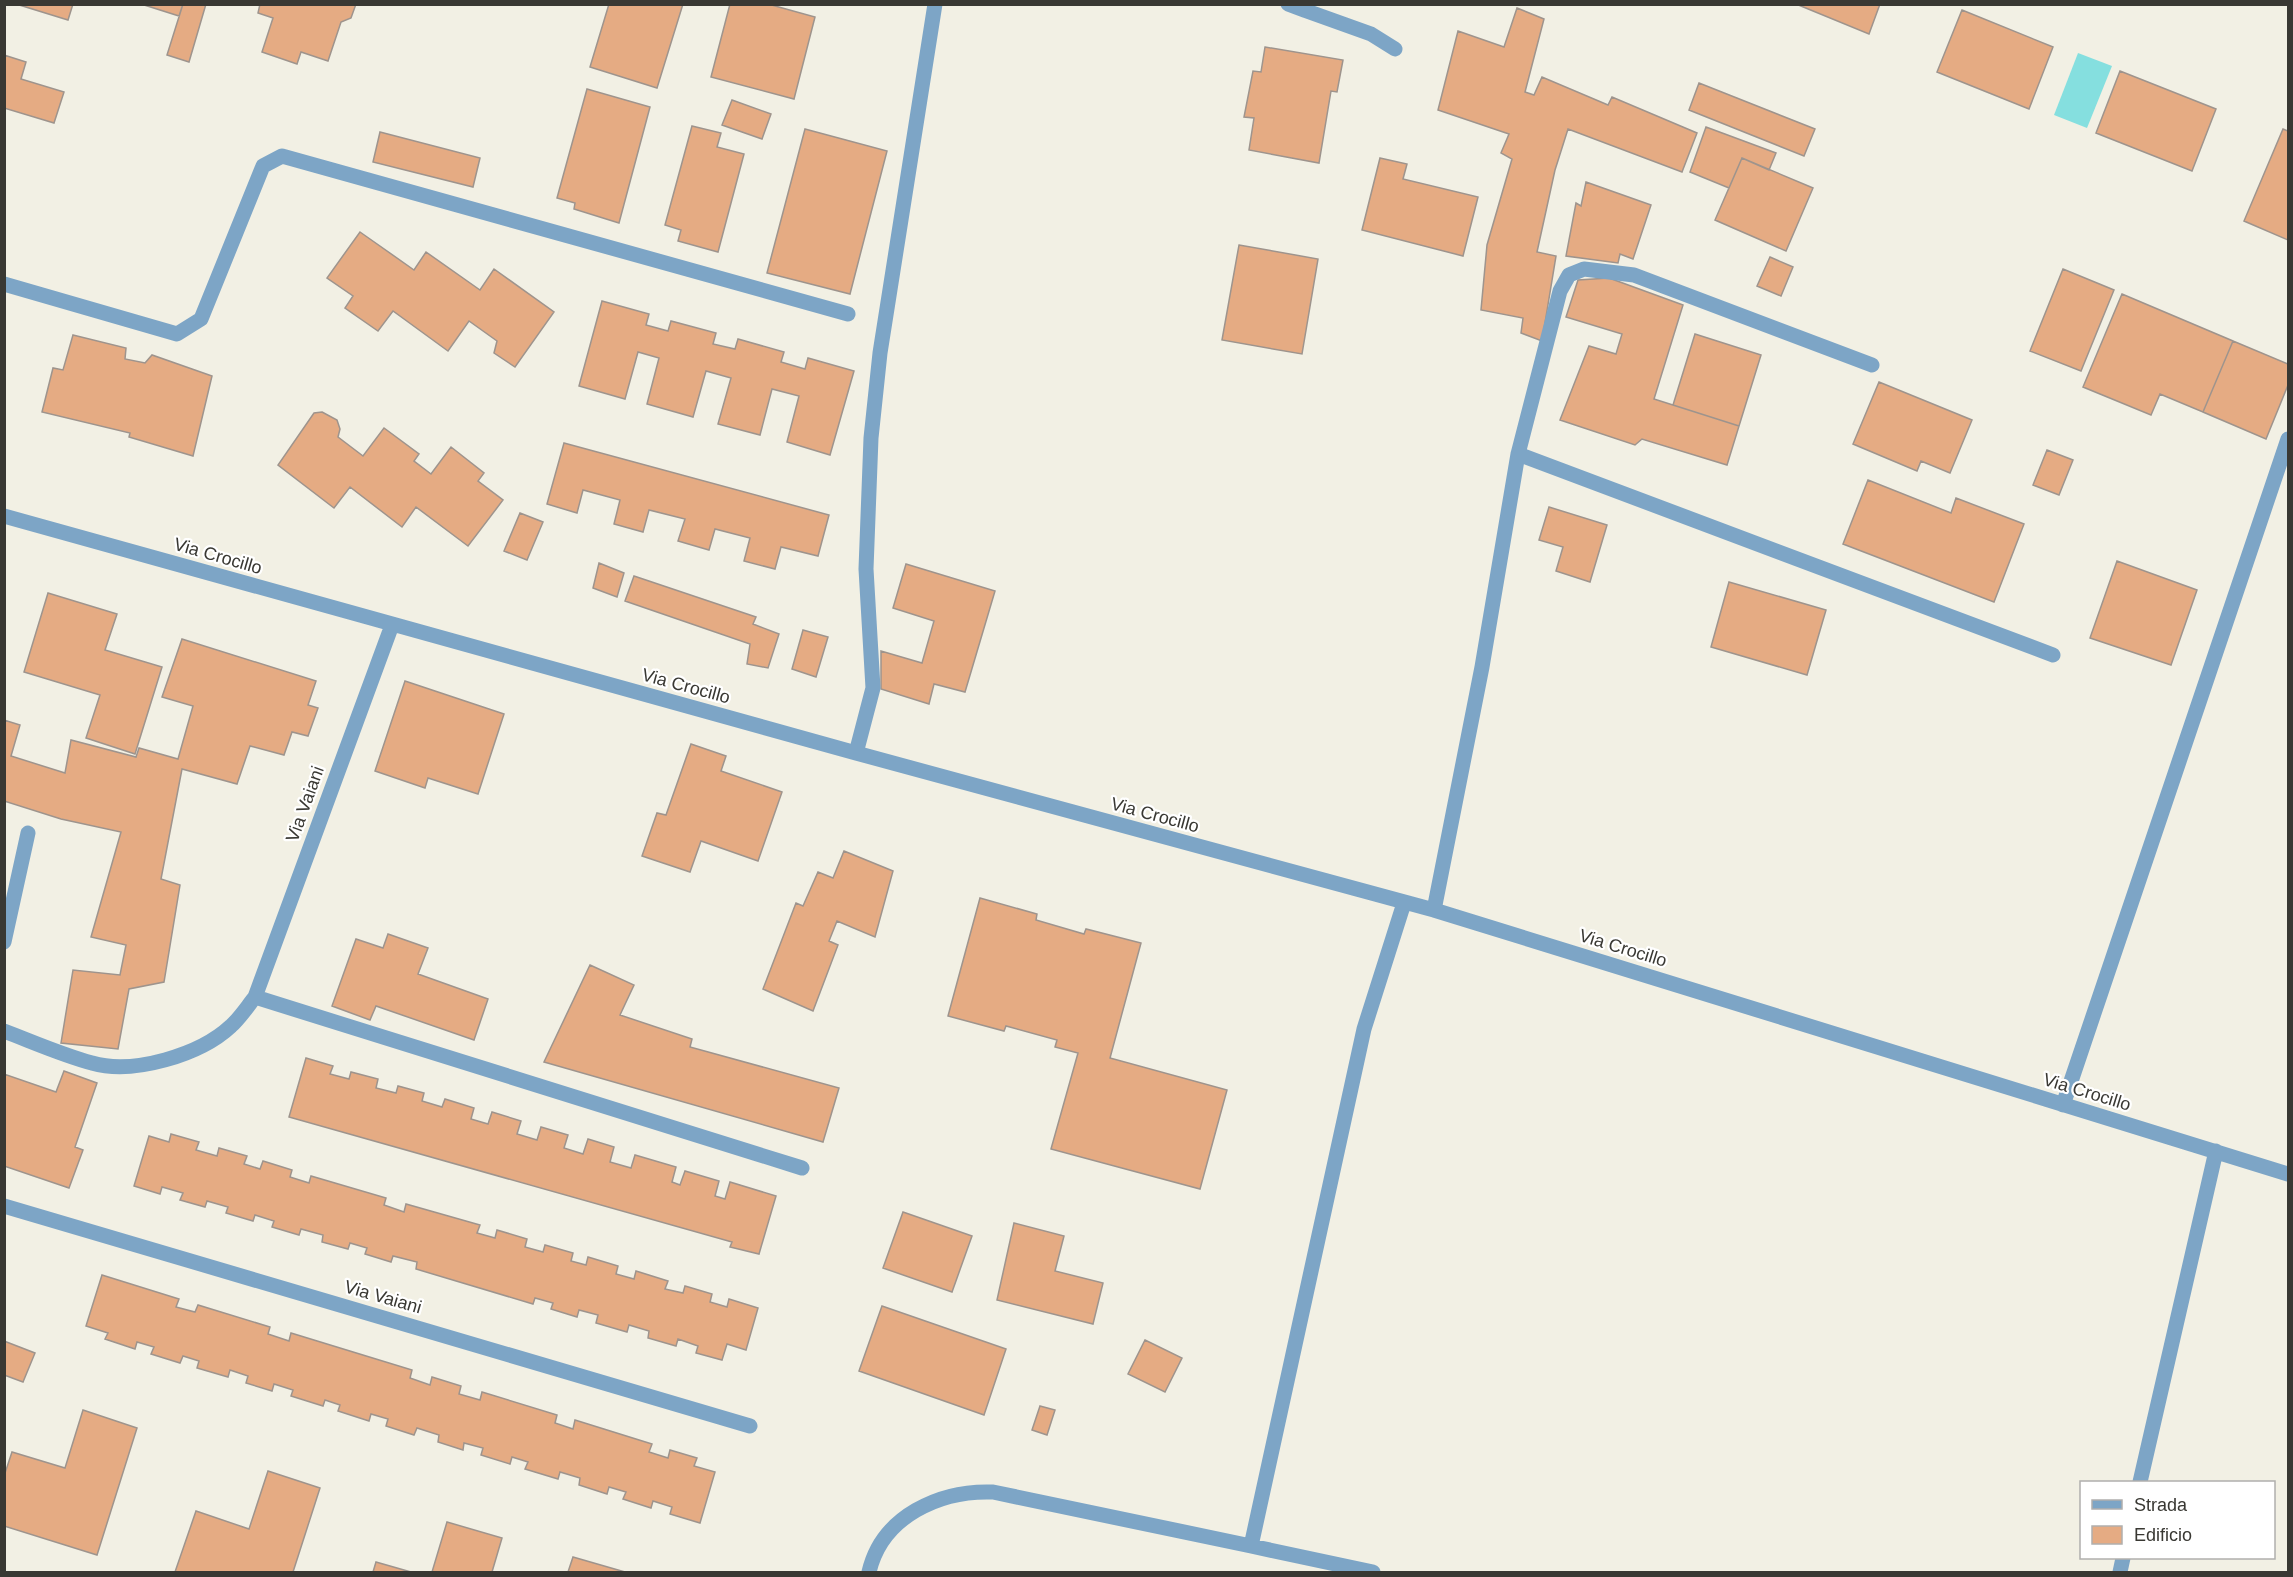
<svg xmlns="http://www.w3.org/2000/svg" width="2293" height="1577" font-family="Arial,sans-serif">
	<rect width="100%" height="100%" fill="#f2f0e4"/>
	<path fill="#85dfdf" d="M2078 53 2112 66 2087 128 2054 115Z"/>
	<path fill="#e5ab83" stroke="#9e948d" stroke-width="1.5" d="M16 4H73L68 20Z
		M141 4H183L179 16Z
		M183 4H206L189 62 167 55Z
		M260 4H356L351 18 341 22 328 61 301 52 297 64 262 52 273 18 258 13Z
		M609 4H683L657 88 590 67Z
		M730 4H768L815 17 794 99 711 77Z
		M1796 4H1880L1869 34Z
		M1517 8 1544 19 1525 92 1534 95 1542 77 1608 105 1612 97 1697 133 1682 172 1568 129 1555 170 1537 252 1556 256 1542 341 1521 333 1523 318 1481 310 1487 245 1512 159 1501 153 1509 134 1438 110 1458 31 1504 47Z
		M1962 10 2053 47 2029 109 1937 72Z
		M1265 47 1343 60 1337 92 1331 91 1319 163 1249 150 1254 118 1244 117 1253 71 1261 72Z
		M4 55 26 62 21 79 64 92 54 123 4 108Z
		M2120 71 2216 109 2192 171 2096 133Z
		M1699 83 1815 129 1804 156 1689 110Z
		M587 89 650 107 619 223 574 209 575 203 557 198Z
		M732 100 771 114 762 139 722 125Z
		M692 126 721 133 717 147 744 154 718 252 678 241 681 230 665 225Z
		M1706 127 1776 153 1769 170 1742 158 1729 188 1690 172Z
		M805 129 887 151 850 294 767 273Z
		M2283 129 2288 131V240L2244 221Z
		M380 132 480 158 473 187 373 162Z
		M1380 158 1407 164 1403 179 1478 197 1463 256 1362 230Z
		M1742 158 1813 188 1786 251 1715 220Z
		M1586 182 1651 205 1633 259 1620 254 1618 263 1566 256 1576 203 1581 206Z
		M360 232 414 270 426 252 480 290 494 269 554 312 515 367 494 353 497 341 469 321 448 351 393 311 378 331 345 308 353 296 327 278Z
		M1239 245 1318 259 1302 354 1222 340Z
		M1770 257 1793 267 1781 296 1757 286Z
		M2063 269 2114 290 2081 371 2030 351Z
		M1609 278 1683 305 1654 399 1739 426 1727 465 1642 439 1635 445 1560 420 1589 346 1616 354 1622 334 1566 317 1578 280Z
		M2122 294 2233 341 2203 412 2160 394 2151 415 2083 387Z
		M602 301 649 314 646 325 668 331 671 321 716 333 713 344 735 349 738 339 784 352 781 362 805 369 808 358 854 371 830 455 787 442 799 396 772 389 760 435 718 424 731 378 706 371 693 417 647 404 659 358 638 352 625 399 579 386Z
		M1695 334 1761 355 1739 426 1673 405Z
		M73 335 126 348 125 359 145 363 152 355 212 376 193 456 129 437 130 433 42 412 53 368 63 370Z
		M2233 341 2288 364V385L2266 439 2203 412Z
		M1879 382 1972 420 1950 473 1921 461 1917 471 1853 444Z
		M322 412 337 420 340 429 338 437 363 456 384 428 419 454 414 461 431 474 451 447 484 473 478 481 503 500 468 546 416 507 402 527 350 487 334 508 278 465 314 413Z
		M564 443 829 515 818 556 781 547 775 569 744 561 750 538 715 529 709 550 678 541 685 519 649 510 643 532 614 524 620 500 583 490 577 513 547 504Z
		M2047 450 2073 460 2059 495 2033 485Z
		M1868 480 1951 513 1956 498 2024 524 1994 602 1843 544Z
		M1549 507 1607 525 1590 582 1556 571 1563 547 1539 540Z
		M520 513 543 522 527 560 504 551Z
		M2117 561 2197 590 2171 665 2090 638Z
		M599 563 624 573 617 597 593 588Z
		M906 564 995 591 965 692 934 684 929 704 881 689V651L922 663 934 621 893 608Z
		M634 576 756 617 753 624 779 634 768 668 747 664 750 644 625 601Z
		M1729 582 1826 610 1807 675 1711 647Z
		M48 593 117 614 105 650 162 667 135 754 86 738 100 695 24 672Z
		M803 630 828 637 816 677 792 669Z
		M182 639 316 681 308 705 318 708 308 736 292 732 284 755 250 746 237 784 182 769 161 879 180 885 164 982 129 989 118 1049 61 1043 73 970 120 975 126 945 91 937 121 832 61 819 4 801V720L20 725 11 756 65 773 71 740 136 757 139 748 178 759 193 706 162 697Z
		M405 681 504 714 478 794 428 778 425 788 375 771Z
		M691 744 726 756 721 771 782 792 758 861 701 841 690 872 642 856 657 813 666 815Z
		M844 851 893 871 875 937 837 921 829 941 838 945 813 1011 763 989 796 903 803 906 818 872 833 878Z
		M980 898 1037 914 1036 920 1084 934 1086 929 1141 943 1110 1058 1227 1090 1200 1189 1051 1149 1078 1053 1055 1047 1057 1040 1006 1026 1004 1031 948 1016Z
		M388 934 428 948 418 974 488 999 474 1040 376 1006 370 1020 332 1006 356 939 383 948Z
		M590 965 634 985 620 1015 692 1039 690 1047 839 1088 823 1142 544 1062Z
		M306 1058 333 1066 330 1074 349 1079 351 1072 378 1079 376 1088 396 1093 398 1086 424 1093 422 1101 442 1107 445 1099 474 1108 471 1119 488 1124 492 1112 521 1121 517 1134 537 1140 541 1127 568 1135 564 1148 583 1154 588 1139 614 1147 610 1162 631 1168 635 1155 676 1167 672 1182 680 1185 685 1171 719 1181 715 1196 725 1199 730 1182 776 1196 759 1254 730 1247 732 1242 289 1117Z
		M64 1071 97 1083 75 1147 83 1150 69 1188 4 1166V1074L56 1092Z
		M171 1134 199 1142 196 1150 217 1156 219 1148 247 1156 244 1164 260 1169 263 1161 292 1170 290 1177 309 1183 311 1176 386 1198 384 1205 404 1212 406 1204 480 1225 477 1233 495 1238 497 1230 527 1239 525 1247 543 1252 545 1245 573 1253 571 1261 586 1265 588 1257 618 1266 616 1274 634 1279 636 1271 668 1281 665 1289 683 1293 685 1286 712 1294 710 1302 727 1307 729 1299 758 1308 746 1350 727 1344 722 1360 696 1353 698 1346 678 1339 676 1346 648 1338 649 1331 629 1325 627 1332 596 1323 598 1315 579 1310 577 1317 551 1309 553 1303 535 1298 533 1304 416 1269 417 1262 393 1256 391 1262 365 1254 367 1248 350 1243 348 1249 322 1242 323 1235 301 1229 299 1235 272 1227 274 1221 255 1215 253 1221 226 1213 228 1207 207 1201 205 1207 180 1200 183 1193 162 1187 160 1194 134 1186 149 1136 169 1142Z
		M903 1212 972 1236 952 1292 883 1268Z
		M1014 1223 1064 1236 1055 1271 1103 1283 1093 1324 997 1300Z
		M102 1275 179 1299 176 1307 195 1312 198 1305 270 1327 268 1334 289 1341 291 1333 412 1370 410 1378 430 1385 432 1377 461 1386 459 1394 480 1400 482 1392 557 1415 555 1423 573 1429 575 1420 652 1444 649 1452 668 1458 670 1450 697 1458 694 1466 715 1472 700 1523 670 1514 672 1507 653 1501 651 1508 623 1499 626 1492 609 1487 607 1494 579 1485 580 1478 560 1472 558 1479 525 1469 528 1462 512 1457 510 1464 481 1455 483 1448 464 1443 463 1450 438 1442 439 1435 417 1428 414 1435 386 1426 388 1419 371 1414 369 1421 338 1411 340 1405 325 1400 323 1406 291 1396 293 1390 274 1384 272 1391 246 1383 248 1376 230 1370 228 1377 197 1368 199 1361 183 1356 180 1363 151 1354 154 1347 137 1342 135 1349 105 1339 108 1333 86 1326Z
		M882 1306 1006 1349 984 1415 859 1371Z
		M1145 1340 1182 1358 1165 1392 1128 1374Z
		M4 1341 35 1353 23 1382 4 1375Z
		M1040 1406 1055 1410 1047 1435 1032 1430Z
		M83 1410 137 1428 97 1555 4 1526V1476L12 1452 65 1468Z
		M268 1471 320 1488 293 1572H175L196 1511 249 1529Z
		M447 1522 502 1538 492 1572H432Z
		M573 1557 625 1572H568Z
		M376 1562 411 1572H373Z"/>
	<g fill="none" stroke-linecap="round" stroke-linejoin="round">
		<path stroke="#7da5c6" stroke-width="15" d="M1288 4 1304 10 1306 4
			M1304 10 1371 34 1395 49
			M4 284 177 334 201 319 263 166 282 156 848 314
			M1518 454 2053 655
			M4 516 856 753 1434 910 2288 1174
			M856 753 873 688 866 569 871 438 880 353 935 4
			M1434 910 1482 667 1518 454 1560 291 1569 275 1584 269 1634 275 1872 365
			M4 942 28 833
			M255 997 802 1168
			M4 1031C33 1042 62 1055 92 1063 133 1075 200 1055 231 1026 240 1018 247 1007 255 997L392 625
			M2063 1105 2288 439
			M4 1206 750 1426
			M2140 1482 2216 1151
			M1251 1546 1373 1572
			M869 1572C882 1516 940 1490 993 1492L1251 1546 1364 1029 1404 903
			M2120 1572 2123 1558"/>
	</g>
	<g text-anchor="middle" stroke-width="4.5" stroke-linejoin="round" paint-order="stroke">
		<g font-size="18" fill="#393833" stroke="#fff">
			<text transform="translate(218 556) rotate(16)" y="6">Via Crocillo</text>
			<text transform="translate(686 686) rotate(15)" y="6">Via Crocillo</text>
			<text transform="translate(305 804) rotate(-70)" y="6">Via Vaiani</text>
			<text transform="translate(1155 815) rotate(15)" y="6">Via Crocillo</text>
			<text transform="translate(1623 948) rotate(17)" y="6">Via Crocillo</text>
			<text transform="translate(2087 1092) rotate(17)" y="6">Via Crocillo</text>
			<text transform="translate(383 1297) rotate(16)" y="6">Via Vaiani</text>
		</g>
	</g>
	<rect width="2293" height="1577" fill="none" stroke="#393833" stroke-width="12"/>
	<rect x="2080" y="1481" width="195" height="78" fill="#ffffff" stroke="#b0afad" stroke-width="1.5"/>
	<rect x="2092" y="1500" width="30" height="9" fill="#7da5c6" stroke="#b0afad" stroke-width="1.5"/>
	<text x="2134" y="1511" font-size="18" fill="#393833">Strada</text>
	<rect x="2092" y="1526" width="30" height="18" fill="#e5ab83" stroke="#b0afad" stroke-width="1.5"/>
	<text x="2134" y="1541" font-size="18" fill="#393833">Edificio</text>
</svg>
